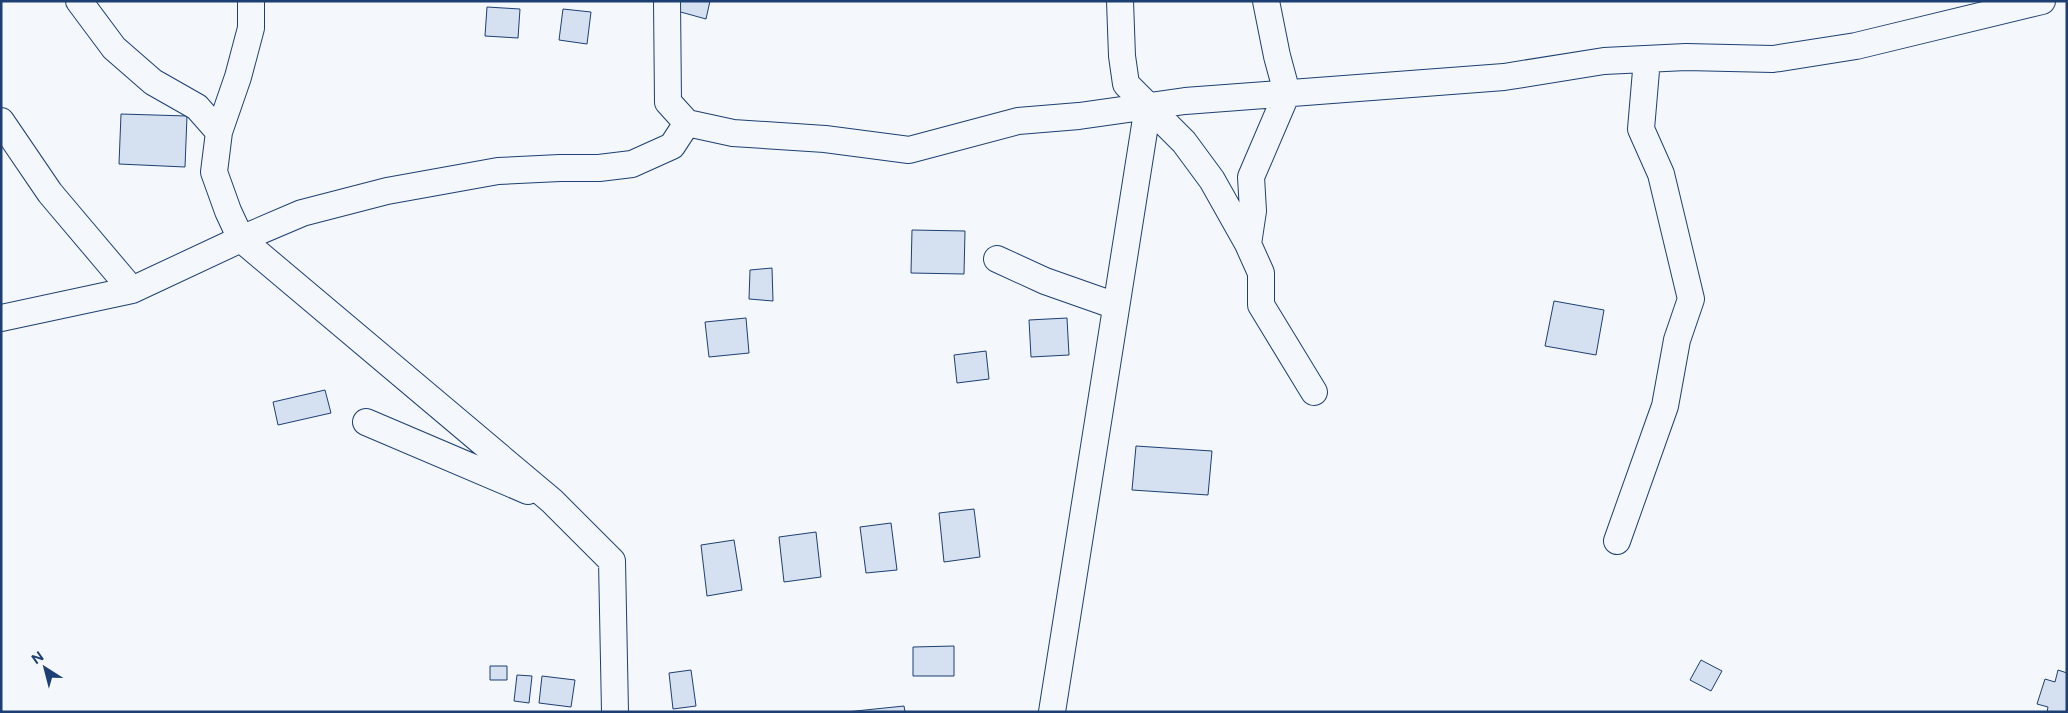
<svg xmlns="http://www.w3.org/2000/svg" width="2068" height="713" font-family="Figtree,sans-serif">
	<rect width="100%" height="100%" fill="#f4f7fb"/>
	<path fill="#d5e0f0" stroke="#1d3f73" d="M680 1H710L706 19 677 11Z
		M487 7 520 9 518 38 485 36Z
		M563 9 591 12 587 44 559 40Z
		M121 114 187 116 185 167 119 164Z
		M912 230 965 231 964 274 911 273Z
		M772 268 773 301 749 299 750 270Z
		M1554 301 1604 310 1596 355 1545 346Z
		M746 318 749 353 709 357 705 322Z
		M1067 318 1069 355 1031 357 1029 320Z
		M986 351 989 379 957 383 954 355Z
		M325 390 331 413 278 425 273 402Z
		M1136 446 1212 451 1208 495 1132 490Z
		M974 509 980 557 944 562 939 513Z
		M891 523 897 570 866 573 860 527Z
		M816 532 821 577 784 582 779 537Z
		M734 540 742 590 707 596 701 545Z
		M954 646V676H913V647Z
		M1701 660 1722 671 1711 691 1690 680Z
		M490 666H507V680H490Z
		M691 670 696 706 673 709 669 673Z
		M2058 670 2067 673V712H2047L2048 707 2037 704 2045 679 2055 682Z
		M517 675 532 676 529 703 514 701Z
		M542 676 575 680 571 707 539 703Z
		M904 706 905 712H846Z"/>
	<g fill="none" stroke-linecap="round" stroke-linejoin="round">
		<g stroke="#1d3f73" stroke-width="28">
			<path id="street" d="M79 1 114 48 153 82 197 107 219 132 238 77 251 28V1
				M667 1 668 102 687 123 733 133 825 139 909 150 1018 121 1079 116 1185 101 1504 77 1604 61 1686 57 1773 59 1856 46 2042 1
				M1120 1 1122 56 1126 84 1184 142 1212 180 1248 244 1261 273V305L1314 392
				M1 121 50 193 132 290
				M219 132 214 172 228 211 241 239 302 213 387 191 498 171 560 168H599L632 164 672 146 687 123
				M1248 244 1253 211 1251 177 1287 93 1277 56 1266 1
				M997 259 1045 281 1116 306
				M1 318 132 290 241 239 552 501 612 561 615 712
				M366 422 528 491
				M1617 541 1665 406 1677 340 1691 299 1661 174 1641 129 1647 59
				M1052 712 1148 106"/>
		</g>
		<use href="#street" stroke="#f4f7fb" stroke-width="26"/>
	</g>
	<rect width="2068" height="713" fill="none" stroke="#1d3f73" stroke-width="5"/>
	<g transform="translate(45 668) rotate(324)" stroke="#f4f7fb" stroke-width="4" paint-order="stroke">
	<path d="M0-4L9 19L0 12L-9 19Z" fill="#1d3f73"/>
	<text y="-8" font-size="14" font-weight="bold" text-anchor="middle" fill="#1d3f73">N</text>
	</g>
</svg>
